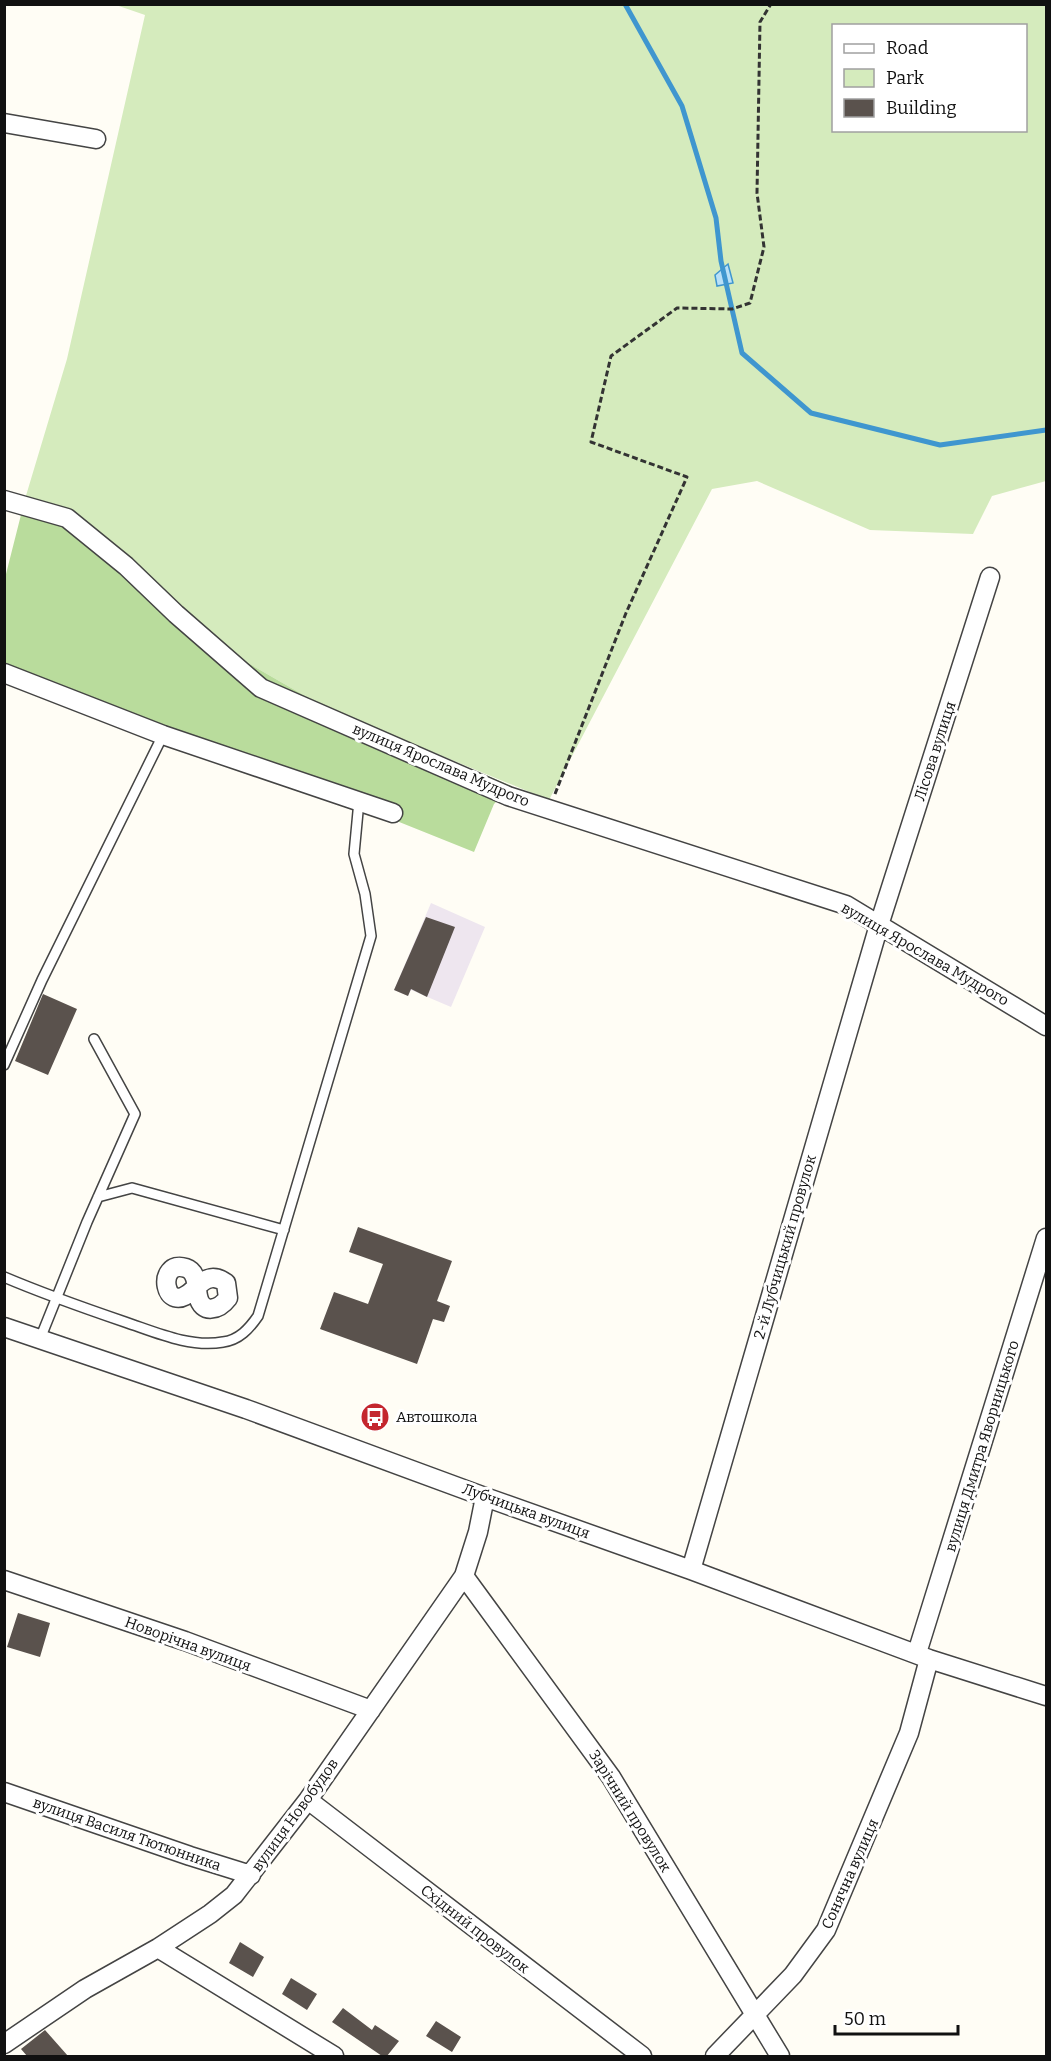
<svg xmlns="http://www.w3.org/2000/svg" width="1051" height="2061" font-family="Bitter,serif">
	<rect width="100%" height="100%" fill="#fffdf5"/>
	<path fill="#eee6ef" d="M431 903 485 927 451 1007 411 990 408 996 394 990Z"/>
	<path fill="#d5ebbd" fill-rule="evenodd" d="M116 5H1046V481L992 496 973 534 870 530 757 481 712 489 549 800 328 709 215 644 25 499 67 359 145 15ZM834 26H1026V130H834Z"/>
	<path fill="#b9dc9c" d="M25 499 111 551 215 644 328 709 512 786 494 804 474 852 5 664V578Z"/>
	<path fill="#b9e0f7" stroke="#3f96cf" stroke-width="1.5" d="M728 264 733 283 717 286 715 275Z"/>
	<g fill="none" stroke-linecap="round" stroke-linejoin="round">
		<path stroke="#3f96cf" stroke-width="5" d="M625 4 682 106 716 218 721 261 742 353 811 413 940 445 1046 430"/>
	</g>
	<path fill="#5a524d" d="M426 917 455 927 427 997 411 989 408 996 394 990Z
		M43 994 77 1009 48 1075 15 1061Z
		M358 1227 452 1261 437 1301 450 1306 444 1322 433 1319 417 1364 320 1329 334 1292 368 1304 383 1264 349 1252Z
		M18 1613 50 1623 40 1657 7 1647Z
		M240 1942 264 1957 253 1977 229 1963Z
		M291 1978 317 1994 307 2010 282 1994Z
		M343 2008 372 2030 375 2025 399 2041 387 2056H382L332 2022Z
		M436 2021 461 2037 452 2052 426 2036Z
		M45 2030 68 2056H27L21 2049Z"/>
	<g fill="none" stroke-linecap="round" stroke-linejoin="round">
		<g stroke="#444" stroke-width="12">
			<path id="lane" d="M4 1065 42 980 163 735
				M98 1197 132 1188 284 1230
				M4 1277C44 1294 84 1308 125 1322 155 1332 190 1348 223 1342 239 1340 249 1329 258 1316L371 936 365 894 354 854 359 801
				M40 1339 87 1222 135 1114 94 1039"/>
		</g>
		<g stroke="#444" stroke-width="21">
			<path id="street" d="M4 123 96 139
				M4 500 67 518 126 566 176 614 261 688 508 796 846 905 1046 1026
				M4 673 163 735 393 813
				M194 1289C163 1320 155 1258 186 1268 192 1270 195 1276 196 1282 197 1287 197 1291 198 1296 202 1315 219 1310 228 1298L226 1283C215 1275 206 1277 197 1287
				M4 1327 246 1409 485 1497 691 1570 929 1659 1046 1696
				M691 1570 879 925 990 577
				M464 1576 611 1777 780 2056
				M4 1580 185 1641 371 1710
				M917 1653 1046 1238
				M4 1792 190 1856 251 1875
				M308 1800 642 2056
				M158 1948 334 2056
				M4 2044 85 1989 158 1948 210 1914 234 1895 308 1800 464 1576 478 1532 485 1497
				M715 2056 793 1975 826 1930 909 1733 929 1659"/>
		</g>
		<path stroke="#333" stroke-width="3" stroke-dasharray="6 3" stroke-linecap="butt" d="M555 794 626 613 687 477 591 442 611 356 677 308 732 309 750 303 764 247 757 193 760 22 771 4"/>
		<use href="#lane" stroke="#fff" stroke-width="9"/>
		<use href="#street" stroke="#fff" stroke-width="18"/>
	</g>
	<defs>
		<g id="bus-disc" transform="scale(1.5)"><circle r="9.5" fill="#c4262e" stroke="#fff"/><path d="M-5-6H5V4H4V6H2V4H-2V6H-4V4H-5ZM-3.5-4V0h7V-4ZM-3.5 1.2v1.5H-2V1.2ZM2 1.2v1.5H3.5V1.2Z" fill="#fff"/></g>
	</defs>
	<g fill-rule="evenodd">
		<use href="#bus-disc" x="375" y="1417"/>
	</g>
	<g text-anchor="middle" stroke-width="6" stroke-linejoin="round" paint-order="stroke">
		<g font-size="15" fill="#111" stroke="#fff">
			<text transform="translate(935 751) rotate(-72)" y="5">Лісова вулиця</text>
			<text transform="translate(441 765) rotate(23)" y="5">вулиця Ярослава Мудрого</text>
			<text transform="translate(925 954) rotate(30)" y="5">вулиця Ярослава Мудрого</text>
			<text transform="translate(785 1247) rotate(-74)" y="5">2-й Лубчицький провулок</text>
			<text transform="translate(982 1446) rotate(-73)" y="5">вулиця Дмитра Яворницького</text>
			<text transform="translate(526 1511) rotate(20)" y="5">Лубчицька вулиця</text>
			<text transform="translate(188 1644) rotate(20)" y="5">Новорічна вулиця</text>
			<text transform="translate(630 1811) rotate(58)" y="5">Зарічний провулок</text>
			<text transform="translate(295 1815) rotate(-54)" y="5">вулиця Новобудов</text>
			<text transform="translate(127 1834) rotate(19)" y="5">вулиця Василя Тютюнника</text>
			<text transform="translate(850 1874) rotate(-66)" y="5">Сонячна вулиця</text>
			<text transform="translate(475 1929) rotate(38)" y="5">Східний провулок</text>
		</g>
		<g font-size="15" fill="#111" stroke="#fff" text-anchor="start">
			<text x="396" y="1422">Автошкола</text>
		</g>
	</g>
	<rect width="1051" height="2061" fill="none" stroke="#111111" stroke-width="12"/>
	<rect x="832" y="24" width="195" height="108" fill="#ffffff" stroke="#a0a0a0" stroke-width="1.5"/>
	<rect x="844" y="44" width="30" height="9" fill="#ffffff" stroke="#a0a0a0" stroke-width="1.5"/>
	<text x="886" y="54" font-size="18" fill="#111111">Road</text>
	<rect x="844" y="69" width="30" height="18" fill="#d5ebbd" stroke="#a0a0a0" stroke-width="1.5"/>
	<text x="886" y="84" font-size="18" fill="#111111">Park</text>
	<rect x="844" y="99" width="30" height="18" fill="#5a524d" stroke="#a0a0a0" stroke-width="1.5"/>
	<text x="886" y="114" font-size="18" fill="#111111">Building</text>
	<path d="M835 2025v9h123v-9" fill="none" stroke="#111111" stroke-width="3"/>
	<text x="844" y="2025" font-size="18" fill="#111111" stroke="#ffffff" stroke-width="4.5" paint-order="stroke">50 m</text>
</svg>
